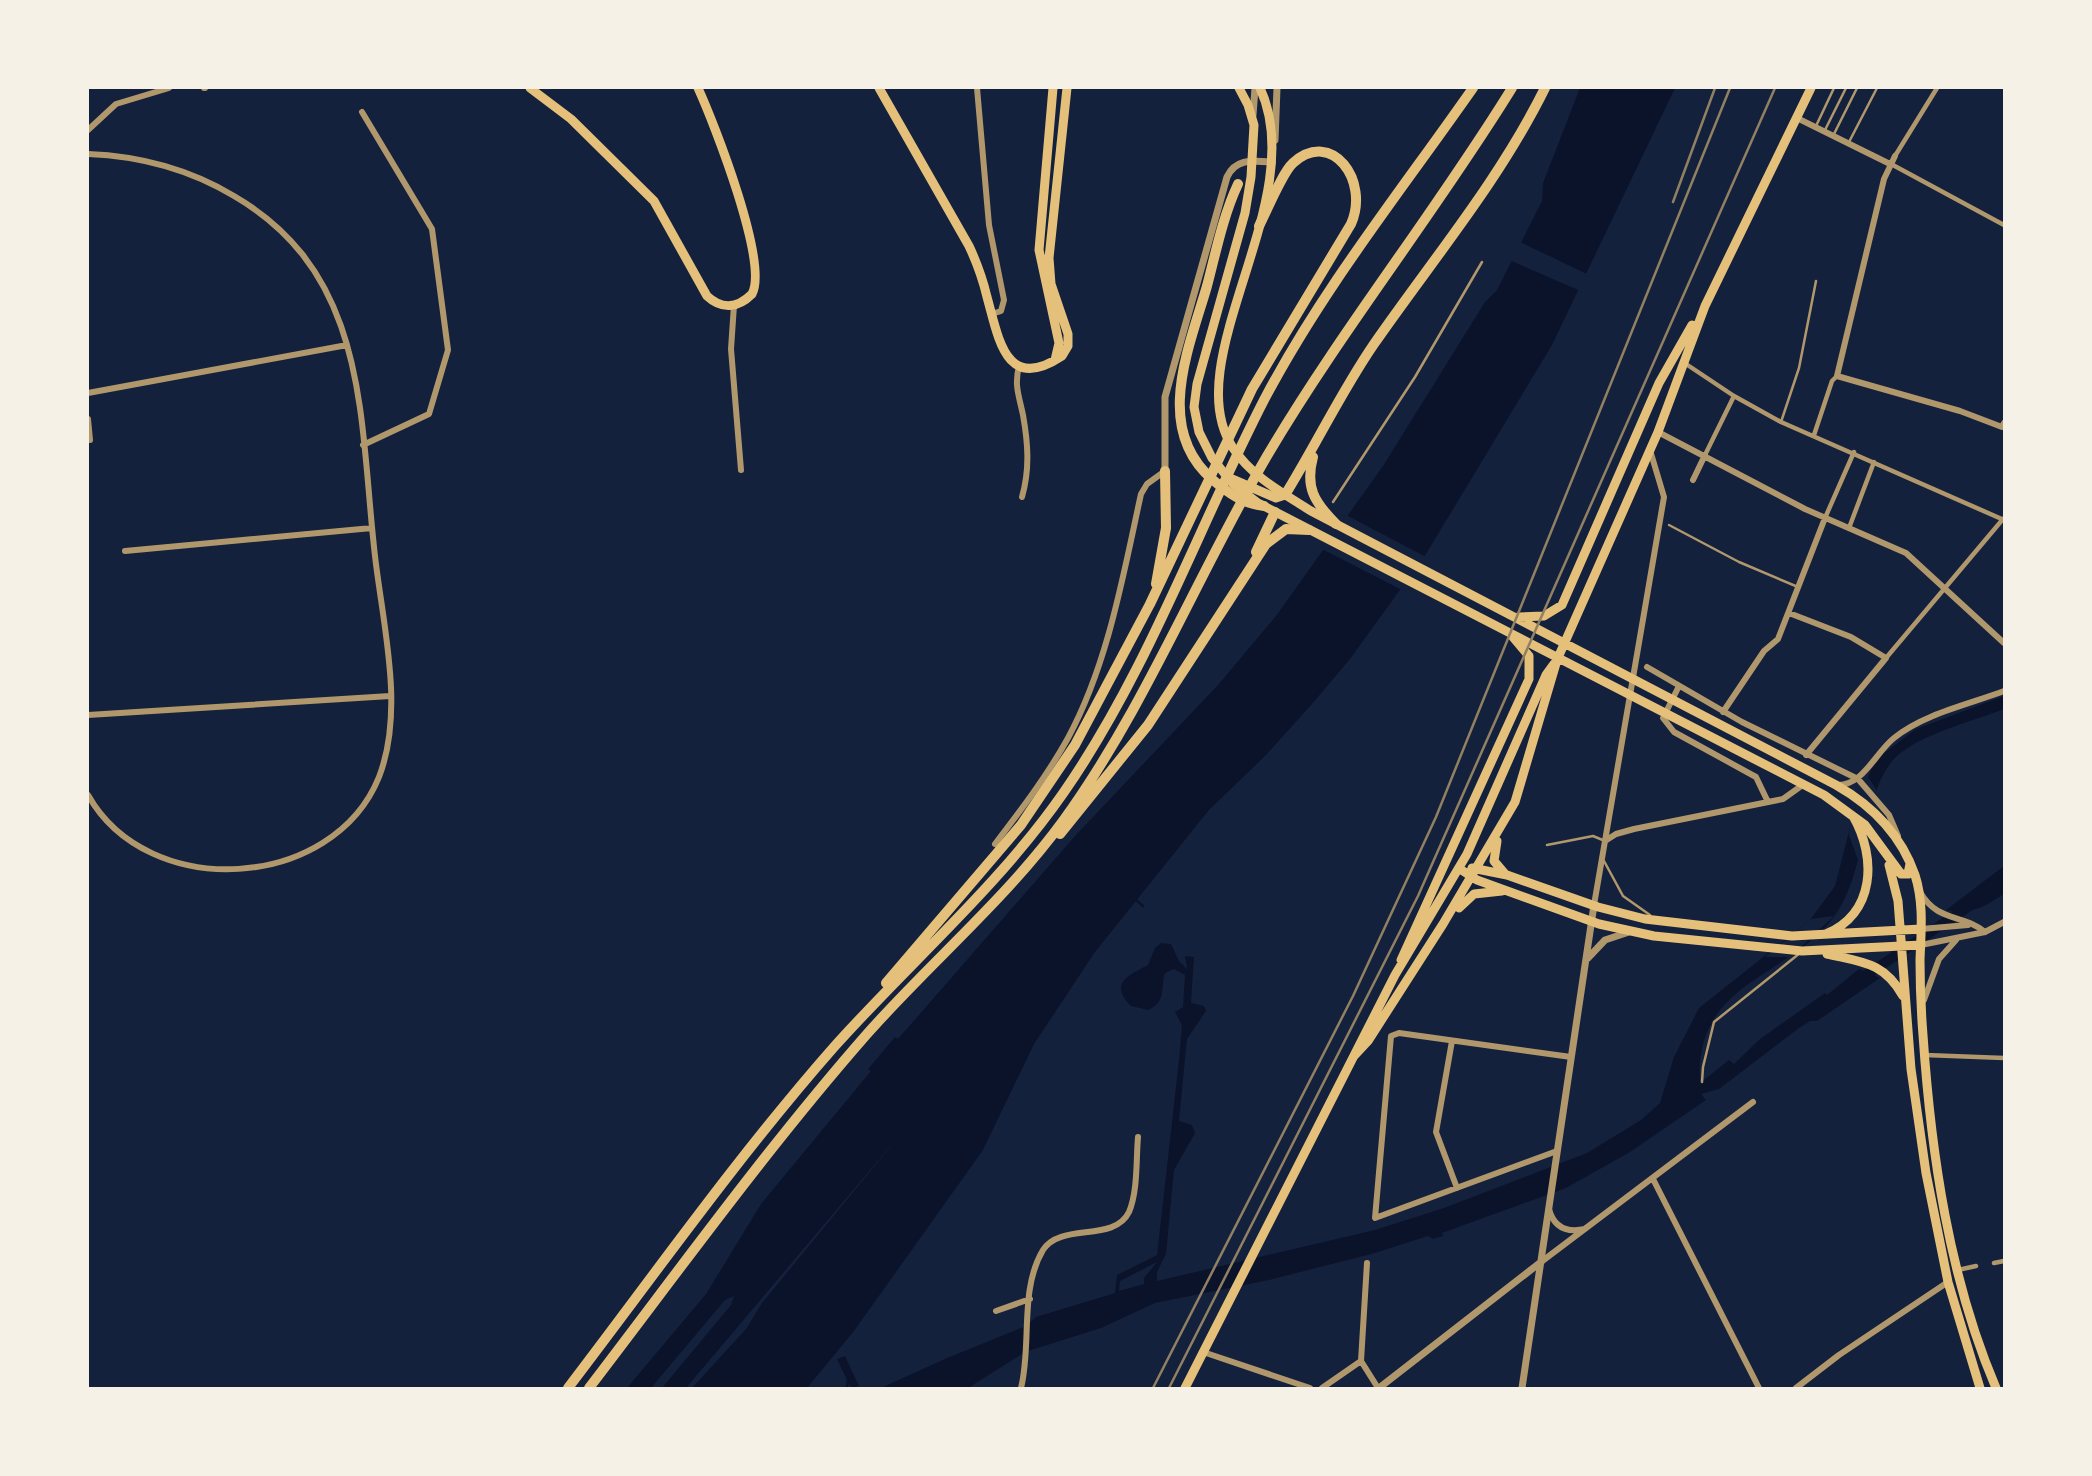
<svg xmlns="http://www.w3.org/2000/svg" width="2092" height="1476" font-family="'Exo 2',sans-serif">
	<rect width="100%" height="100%" fill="#14213d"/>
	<path fill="#0b132b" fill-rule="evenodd" d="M1580 88H1675L1552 345 1426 554 1350 659 1312 704 1265 756 1209 810 1095 952 1034 1044 983 1150 854 1331 807 1388H692L746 1329 762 1303 904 1130 686 1388H662L731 1305 734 1296 725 1300 651 1388H627L706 1294 761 1204 871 1071 868 1069 895 1037 898 1039 1075 836 1218 685 1276 616 1383 466 1485 302 1497 290 1542 201 1543 183Z
		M2004 696V709C1974 721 1921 734 1897 756 1862 788 1867 876 1833 918 1783 981 1694 982 1700 1083L1729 1060 1734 1064 1760 1039 1825 993 1827 995 1859 969 1880 978 1817 1021H1810L1799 1028 1719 1089 1701 1094 1706 1100 1630 1152 1566 1188 1442 1233 1443 1236 1433 1239 1428 1236 1375 1253 1269 1280 1155 1303 1101 1328 1025 1352 968 1388H881L947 1358 1026 1326 1036 1317 1115 1293 1117 1275 1157 1255 1179 1060 1182 1025 1175 1012 1183 1007 1185 975 1174 969 1165 973C1160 989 1167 1002 1148 1010L1131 1006C1107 982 1132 974 1148 965L1155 948 1161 943 1171 944 1179 961 1187 969 1185 956 1194 957 1191 1003 1204 1006 1206 1011 1187 1039 1179 1121 1192 1125 1195 1133 1174 1170 1166 1254 1157 1272V1281L1375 1230 1444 1208 1587 1153 1641 1120 1660 1103 1674 1057 1699 1008 1810 920 1835 886 1855 808 1871 770 1883 754 1916 729ZM1157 1262 1144 1278V1284L1119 1291 1120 1281Z
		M2004 866V894C1986 906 1969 916 1946 910Z
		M845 1356 859 1386 851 1388 837 1359Z"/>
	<path fill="#14213d" d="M1518 241 1591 276 1583 292 1509 260Z
		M1346 515 1428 558 1404 591 1322 549Z
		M1868 777 1878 792 1858 860 1849 835 1852 815Z
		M1834 916 1790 957H1765L1811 919Z"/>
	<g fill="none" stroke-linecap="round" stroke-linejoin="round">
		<path stroke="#0b132b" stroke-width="2.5" d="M1135 899 1143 906
			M847 1388 848 1379"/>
		<path stroke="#0b132b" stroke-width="10" d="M1859 980 1971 905"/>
		<path stroke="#b1986c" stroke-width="2.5" d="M1816 126 1834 88
			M1825 130 1846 88
			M1834 134 1857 88
			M1849 142 1877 88
			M1781 422 1799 368 1816 281
			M1333 502 1415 377 1482 262
			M1669 525 1739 562 1798 587
			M1547 845 1593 836 1605 841
			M1604 861 1623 896 1650 915
			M1702 1082 1703 1067 1714 1022 1800 953"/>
		<path stroke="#b1986c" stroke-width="4.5" d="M1895 156 1937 88
			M1891 164 2004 225
			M1683 362 1734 396 1781 422 2004 520
			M1814 435 1832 381 1837 376
			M1705 455 1734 396
			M1825 518 1854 452
			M1849 528 1874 462
			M1886 658 2003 519
			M1925 1055 2004 1058
			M1994 1263 2004 1261
			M1958 1270 1976 1266"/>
		<path stroke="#b1986c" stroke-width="6" d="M204 88H205
			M977 88 989 225 1004 300 1001 311 992 314
			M362 112 432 229 448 350 429 414 363 445
			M1797 118 1890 164
			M88 130 116 104 169 88
			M88 154C140 156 189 169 234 196 370 275 359 419 375 556 383 626 405 710 379 777 333 891 148 902 88 795
			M1895 156 1884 179 1837 376 1960 411 2002 427 2004 423
			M734 305 731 349 741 470
			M1019 366C1014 385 1019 396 1023 415 1028 443 1030 469 1022 497
			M88 393 347 345
			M88 419 90 440
			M1658 432 1805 509 1906 553 2004 643
			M1693 480 1705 455
			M125 551 372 528
			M1789 613 1851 637 1886 658 1806 755
			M1647 667 1742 722 1858 779 1889 815 1898 836
			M1679 686 1663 718 1674 732 1756 777 1768 802
			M1723 712 1764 651 1778 639 1825 518
			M88 715 390 696
			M1837 785C1863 786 1875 753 1894 738 1923 714 1970 704 2004 691
			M1605 841 1616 834 1634 829 1783 799 1804 784
			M995 844C1021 810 1047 776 1068 738 1108 664 1123 576 1141 494L1147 484 1165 471
			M1920 892C1938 923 1962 913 1985 932
			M1594 905 1664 497 1650 450
			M1921 929 1968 925
			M1921 945 1985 932 2004 922
			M1924 1000 1939 959 1956 940
			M1452 1041 1436 1132 1457 1188
			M1557 1151 1375 1218 1391 1036 1399 1033 1571 1057
			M1653 1179 1759 1388
			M1549 1209C1554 1228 1567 1233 1585 1229
			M1541 1262 1753 1102
			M996 1311 1030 1299
			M1203 1352 1310 1388
			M1361 1361 1367 1263
			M1361 1361 1378 1388
			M1021 1388C1032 1345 1019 1290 1043 1250 1061 1222 1114 1243 1129 1212 1138 1191 1136 1159 1138 1137
			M1322 1388 1361 1361
			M1796 1388 1839 1355 1948 1282"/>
		<path stroke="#b1986c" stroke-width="7" d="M1253 115 1255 88
			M1275 140 1277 88
			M1165 471V397L1227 177C1236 158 1253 161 1272 162
			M1588 958 1605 940 1629 932
			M1379 1388 1541 1262
			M1522 1388 1594 905"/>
		<path stroke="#e5c07b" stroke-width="9" d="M530 88 571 119 654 201 707 296C722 310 738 308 752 294 769 263 714 123 698 88
			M879 88 969 246C977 263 983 280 987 297 999 340 1006 393 1062 356L1068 346V334L1051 284 1049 258 1067 88
			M1053 88 1039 250 1059 343 1055 360
			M1239 88 1248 105 1254 125 1251 177 1245 213 1197 384 1194 407 1199 432 1212 458 1233 484 1258 503 1824 795 1865 825 1901 874H1908L1910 864
			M1260 88C1312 200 1175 361 1233 448 1252 477 1283 493 1311 511L1836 785C1873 806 1901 835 1915 875 1924 903 1921 932 1920 960 1920 985 1921 1010 1923 1035 1931 1153 1949 1278 1996 1388
			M1232 479 1276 498 1285 495
			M1518 617 1544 616 1562 605 1659 383 1692 325
			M1497 841 1494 861 1505 874
			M1889 865 1898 901 1911 1069 1926 1173 1948 1282 1980 1388
			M1472 868 1507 875 1598 907 1645 919 1792 936 1921 929
			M1460 869 1477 880 1599 924 1654 936 1802 951 1921 945
			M1459 908 1474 894 1502 891
			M1826 934C1875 913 1877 858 1853 816
			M1827 954C1862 962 1884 962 1903 996
			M1401 960 1529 679V656L1513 637
			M1354 1056 1368 1041 1443 924 1515 802 1557 660 1658 432 1705 306 1811 88
			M1185 1388 1395 975 1467 854 1546 675 1554 664"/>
		<path stroke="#e5c07b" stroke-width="10" d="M1238 184C1223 216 1216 252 1207 286 1189 348 1153 429 1213 480 1228 493 1244 504 1264 506
			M1313 457C1305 487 1314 502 1336 524
			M1285 495C1316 445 1341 392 1374 344 1433 259 1499 181 1545 88
			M1256 552 1275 512
			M1156 584 1166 528 1165 471
			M1060 834 1148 725 1266 544 1286 529 1309 530
			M886 983 1021 825 1075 745 1150 604 1252 389 1351 224C1370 181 1332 128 1293 163 1282 173 1267 211 1259 226
			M568 1388C655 1274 739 1155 834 1047 910 962 999 886 1064 792 1148 671 1197 530 1264 400 1323 288 1401 191 1473 88
			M589 1388C680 1269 768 1147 867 1034 931 962 1006 899 1063 821 1145 708 1197 576 1267 456 1342 329 1435 213 1512 88"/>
		<path stroke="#918062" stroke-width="2.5" d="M1673 202 1715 88
			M1153 1388 1353 996 1436 817 1730 88
			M1169 1388 1418 896 1775 88"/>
	</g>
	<rect width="2092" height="1476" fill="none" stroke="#f6f1e7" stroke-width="178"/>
</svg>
